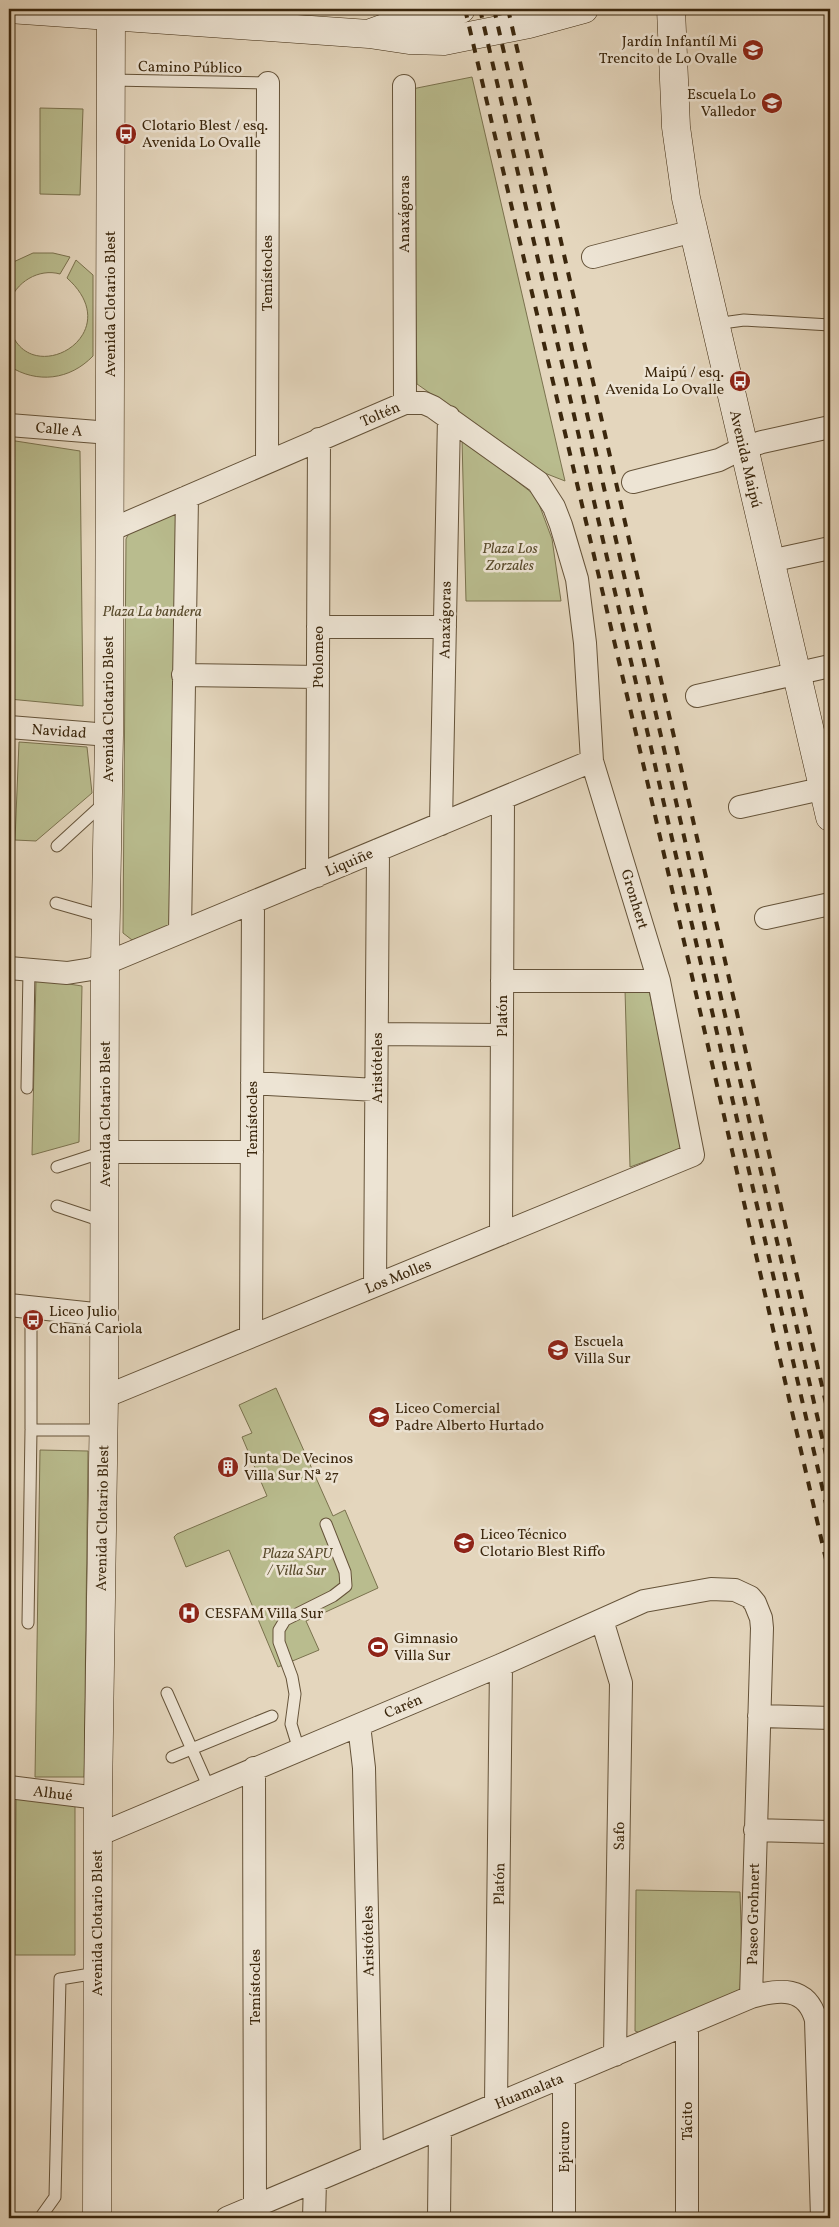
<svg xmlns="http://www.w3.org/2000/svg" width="839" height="2227" font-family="Vollkorn,serif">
	<rect width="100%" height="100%" fill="#e4d6bd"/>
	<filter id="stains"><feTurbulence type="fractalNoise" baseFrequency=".004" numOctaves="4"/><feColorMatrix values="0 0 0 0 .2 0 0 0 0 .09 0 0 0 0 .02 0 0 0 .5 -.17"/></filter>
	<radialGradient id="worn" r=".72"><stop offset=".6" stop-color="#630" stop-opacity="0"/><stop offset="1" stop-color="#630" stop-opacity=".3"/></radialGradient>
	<path fill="#b9bc8e" stroke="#7a724e" d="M472 77 565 481 542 472 417 384 412 89Z
		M40 108 83 109 80 195 40 194Z
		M33 253H53L70 257 60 274C39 268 15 282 9 304V264Z
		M76 260 93 275V356C70 380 37 384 9 366V325C25 394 132 336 67 278Z
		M462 439 536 496 552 539 561 601H466Z
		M9 440 80 451 83 706 9 699Z
		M180 512 176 924 132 940 123 933 126 539 129 533Z
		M19 742 87 747 92 793 36 841 15 840Z
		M36 979 82 986 79 1142 32 1155Z
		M625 990H649L682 1148 630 1167Z
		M276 1388 333 1516 345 1510 378 1588 306 1621 319 1650 278 1667 229 1550 186 1567 174 1537 177 1534 267 1496 242 1437 252 1433 239 1405Z
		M40 1450 88 1451 84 1777H35Z
		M16 1798 75 1805V1955H15Z
		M636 1890 740 1892 743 1988 643 2034 635 2031Z"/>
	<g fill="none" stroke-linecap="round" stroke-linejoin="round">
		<g stroke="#655339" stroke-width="13">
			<path id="lane" d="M111 80 268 83
				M715 324 744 320 830 325
				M57 846 105 802
				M56 903 105 917
				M27 1088 29 970
				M57 1167 103 1152
				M57 1206 105 1222
				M31 1308V1429
				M28 1623 31 1430H103
				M167 1693 209 1788
				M299 1750 291 1724 295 1694 292 1677 279 1642V1630L285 1620 333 1596 346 1586 345 1572 326 1524
				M172 1757 272 1716
				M40 2218 55 2197 60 1979 97 1973"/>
		</g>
		<g stroke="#655339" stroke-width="24">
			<path id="street" d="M404 86 405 403
				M593 257 682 234
				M9 425 110 433
				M267 462 268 83
				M633 482 719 460 743 448 762 442 830 427
				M770 561 830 548
				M318 627H445
				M183 675 318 677
				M697 696 830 666
				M9 727 109 735
				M740 807 830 787
				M441 824 449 417
				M317 876 319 439
				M766 918 830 904
				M180 932 187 497
				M9 968 67 973 92 969 592 761
				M502 981H659
				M377 1034 502 1035
				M252 1083 376 1090
				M105 1152H252
				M501 1234 503 798
				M375 1285 378 850
				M9 1305 104 1315
				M251 1336 253 902
				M104 1397 693 1155 659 981 592 761 585 643 577 579 561 525 554 507 538 482 433 407 424 403H405L108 531
				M602 1620 621 1683 615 2055
				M759 1716 830 1718
				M359 1725 364 1768 372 2157
				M254 1768 255 2206
				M9 1787 98 1798
				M755 1830 830 1832
				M98 1835 501 1665 644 1601 711 1589 735 1590 750 1597 755 1603 761 1618 762 1628 751 1997
				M564 2076V2218
				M496 2103 501 1665
				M227 2218 751 1997C779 1989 807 1986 816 2020L822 2218
				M314 2218 315 2181
				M439 2218 440 2129
				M687 2218V2025"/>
		</g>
		<g stroke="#3b270d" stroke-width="29">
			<path id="secondary" d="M9 9 369 34 409 40 444 41 529 24 584 9
				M671 9 676 127 686 198 830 817
				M371 33 407 20 461 9
				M97 2218 98 1798 104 1397 105 964 109 735 111 9"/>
		</g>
		<use href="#lane" stroke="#ede4d4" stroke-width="11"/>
		<use href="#street" stroke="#ede4d4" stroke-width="22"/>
		<use href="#secondary" stroke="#ede4d4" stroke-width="28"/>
		<path stroke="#3b270d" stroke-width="4" stroke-dasharray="9 9" stroke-linecap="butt" d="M465 9 646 776 830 1577
			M480 9 830 1521
			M494 9 830 1472
			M508 9 830 1421"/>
	</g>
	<defs>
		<g id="school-disc" transform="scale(1.125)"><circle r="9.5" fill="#8f2418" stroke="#ede4d4"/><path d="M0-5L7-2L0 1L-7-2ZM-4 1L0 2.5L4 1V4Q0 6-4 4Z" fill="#fff"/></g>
		<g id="bus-disc" transform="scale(1.125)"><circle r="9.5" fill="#8f2418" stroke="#ede4d4"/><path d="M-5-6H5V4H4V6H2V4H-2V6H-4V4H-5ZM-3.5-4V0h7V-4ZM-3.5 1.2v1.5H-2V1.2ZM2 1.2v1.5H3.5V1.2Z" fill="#fff"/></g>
		<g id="building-disc" transform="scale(1.125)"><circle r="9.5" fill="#8f2418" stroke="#ede4d4"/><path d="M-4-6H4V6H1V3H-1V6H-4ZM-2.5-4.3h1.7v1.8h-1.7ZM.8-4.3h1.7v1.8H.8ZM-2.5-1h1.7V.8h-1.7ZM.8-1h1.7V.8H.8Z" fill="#fff"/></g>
		<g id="hospital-disc" transform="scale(1.125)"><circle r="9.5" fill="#8f2418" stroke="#ede4d4"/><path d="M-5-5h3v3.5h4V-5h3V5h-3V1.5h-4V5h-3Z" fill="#fff"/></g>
		<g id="stadium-disc" transform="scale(1.125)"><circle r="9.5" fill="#8f2418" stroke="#ede4d4"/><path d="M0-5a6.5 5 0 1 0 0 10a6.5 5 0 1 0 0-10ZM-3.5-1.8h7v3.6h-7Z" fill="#fff"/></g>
	</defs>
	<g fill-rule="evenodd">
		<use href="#school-disc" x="753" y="50"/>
		<use href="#school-disc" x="772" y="103"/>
		<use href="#bus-disc" x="126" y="134"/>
		<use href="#bus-disc" x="740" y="381"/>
		<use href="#bus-disc" x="33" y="1320"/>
		<use href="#school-disc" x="558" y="1350"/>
		<use href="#school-disc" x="379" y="1417"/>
		<use href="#building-disc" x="228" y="1467"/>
		<use href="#school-disc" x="464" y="1543"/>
		<use href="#hospital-disc" x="189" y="1613"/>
		<use href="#stadium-disc" x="378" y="1647"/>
	</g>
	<g text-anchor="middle" stroke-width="5" stroke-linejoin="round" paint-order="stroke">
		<g font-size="15" fill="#3b270d" stroke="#ede4d4" text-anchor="start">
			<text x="737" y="46" text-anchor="end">Jardín Infantíl Mi<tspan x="737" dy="17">Trencito de Lo Ovalle</tspan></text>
			<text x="756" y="99" text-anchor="end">Escuela Lo<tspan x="756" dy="17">Valledor</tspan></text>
			<text x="142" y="130">Clotario Blest / esq.<tspan x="142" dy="17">Avenida Lo Ovalle</tspan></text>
			<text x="724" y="377" text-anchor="end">Maipú / esq.<tspan x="724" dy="17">Avenida Lo Ovalle</tspan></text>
			<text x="49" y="1316">Liceo Julio<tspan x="49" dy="17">Chaná Cariola</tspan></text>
			<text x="574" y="1346">Escuela<tspan x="574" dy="17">Villa Sur</tspan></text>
			<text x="395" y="1413">Liceo Comercial<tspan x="395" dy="17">Padre Alberto Hurtado</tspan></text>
			<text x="244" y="1463">Junta De Vecinos<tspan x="244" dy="17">Villa Sur Nª 27</tspan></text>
			<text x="480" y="1539">Liceo Técnico<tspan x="480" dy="17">Clotario Blest Riffo</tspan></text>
			<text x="205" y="1618">CESFAM Villa Sur</text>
			<text x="394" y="1643">Gimnasio<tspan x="394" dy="17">Villa Sur</tspan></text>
		</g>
		<g font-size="15" fill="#3b270d" stroke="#ede4d4">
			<text transform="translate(190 67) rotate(1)" y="5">Camino Público</text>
			<text transform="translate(404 214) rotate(-90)" y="5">Anaxágoras</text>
			<text transform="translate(267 273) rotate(-90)" y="5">Temístocles</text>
			<text transform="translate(110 304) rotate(-90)" y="5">Avenida Clotario Blest</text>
			<text transform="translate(380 414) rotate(-23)" y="5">Toltén</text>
			<text transform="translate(59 429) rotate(5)" y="5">Calle A</text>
			<text transform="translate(746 459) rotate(77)" y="5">Avenida Maipú</text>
			<text transform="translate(445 620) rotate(-89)" y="5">Anaxágoras</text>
			<text transform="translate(318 657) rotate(-90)" y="5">Ptolomeo</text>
			<text transform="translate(108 709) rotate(-90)" y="5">Avenida Clotario Blest</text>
			<text transform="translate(59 731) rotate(4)" y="5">Navidad</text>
			<text transform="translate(349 862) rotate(-23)" y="5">Liquiñe</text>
			<text transform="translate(635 899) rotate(73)" y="5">Gronhert</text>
			<text transform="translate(502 1016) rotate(-90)" y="5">Platón</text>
			<text transform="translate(377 1068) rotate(-90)" y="5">Aristóteles</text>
			<text transform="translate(105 1114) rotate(-90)" y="5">Avenida Clotario Blest</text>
			<text transform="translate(252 1119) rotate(-90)" y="5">Temístocles</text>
			<text transform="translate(398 1276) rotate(-22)" y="5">Los Molles</text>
			<text transform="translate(102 1518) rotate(-89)" y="5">Avenida Clotario Blest</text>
			<text transform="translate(403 1706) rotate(-23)" y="5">Carén</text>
			<text transform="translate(53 1793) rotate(7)" y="5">Alhué</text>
			<text transform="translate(619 1836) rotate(-89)" y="5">Safo</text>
			<text transform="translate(499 1884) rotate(-89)" y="5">Platón</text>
			<text transform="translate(753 1914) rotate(-89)" y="5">Paseo Grohnert</text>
			<text transform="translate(97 1923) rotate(-90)" y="5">Avenida Clotario Blest</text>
			<text transform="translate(368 1941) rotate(-91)" y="5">Aristóteles</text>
			<text transform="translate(255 1987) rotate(-90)" y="5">Temístocles</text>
			<text transform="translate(529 2091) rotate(-22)" y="5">Huamalata</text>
			<text transform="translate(687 2121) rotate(-90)" y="5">Tácito</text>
			<text transform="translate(564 2147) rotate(-90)" y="5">Epicuro</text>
		</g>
		<g font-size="15" font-style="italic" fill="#5a4c2d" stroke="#ede4d4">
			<text x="510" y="553">Plaza Los<tspan x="510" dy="17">Zorzales</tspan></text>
			<text x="152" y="616">Plaza La bandera</text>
			<text x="297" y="1558">Plaza SAPU<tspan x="297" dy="17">/ Villa Sur</tspan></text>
		</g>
	</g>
	<rect width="839" height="2227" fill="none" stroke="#e4d6bd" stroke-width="30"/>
	<rect x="10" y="10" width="819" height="2207" fill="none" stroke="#3b270d" stroke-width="2.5"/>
	<rect x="15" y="15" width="809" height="2197" fill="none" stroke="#3b270d"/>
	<rect width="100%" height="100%" filter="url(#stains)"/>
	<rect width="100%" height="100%" fill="url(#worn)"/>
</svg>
